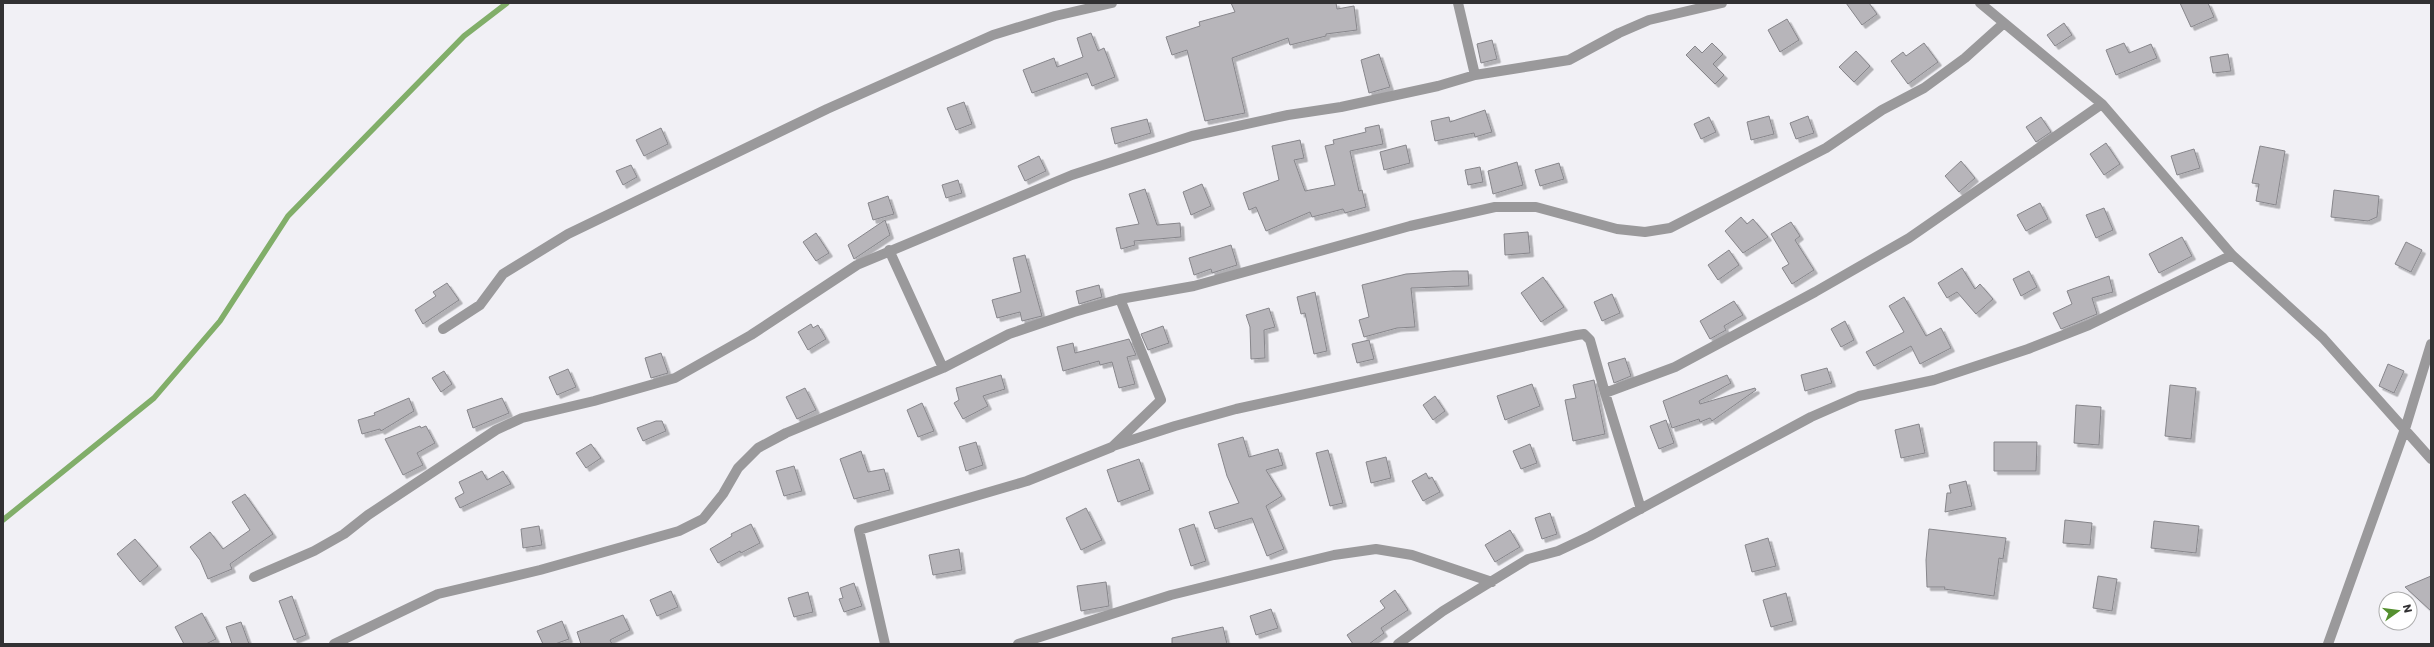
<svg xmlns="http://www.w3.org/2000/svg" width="2434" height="647" font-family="Poppins,sans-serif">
	<defs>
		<filter id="shadow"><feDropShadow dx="3.5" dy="3.5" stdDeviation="0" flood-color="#0004"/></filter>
	</defs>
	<rect width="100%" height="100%" fill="#f1f0f5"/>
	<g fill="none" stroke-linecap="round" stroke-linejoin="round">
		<path stroke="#81ae69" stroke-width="5.5" d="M3 520 154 398 220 321 288 216 464 36 507 3"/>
	</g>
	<path fill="#b7b5ba" stroke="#87868b" filter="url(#shadow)" d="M1231 3H1336L1337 9 1354 6 1357 30 1326 34V36L1290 45 1288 38 1232 58 1245 113 1205 121 1187 50 1172 55 1166 37 1200 26 1199 22 1235 12Z
		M1846 3H1869L1877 14 1862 25Z
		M2180 3H2208L2214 17 2191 27Z
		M1787 19 1799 40 1780 52 1768 30Z
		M2064 23 2072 35 2055 46 2047 35Z
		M1091 33 1098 51 1104 48 1115 77 1092 86 1087 73 1032 93 1023 70 1054 58 1057 67 1083 57 1077 38Z
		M1492 40 1497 59 1481 63 1477 44Z
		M1712 43 1723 54 1713 64 1724 75 1715 84 1686 55 1695 46 1702 53Z
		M1924 43 1938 62 1908 84 1891 61 1903 52 1906 56Z
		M2124 43 2129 53 2151 44 2157 58 2116 75 2106 50Z
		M1856 51 1870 66 1854 82 1839 67Z
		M1379 54 1390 87 1369 93 1361 60Z
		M2228 54 2231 71 2213 73 2210 57Z
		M964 102 972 124 956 130 947 108Z
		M1485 110 1492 132 1475 137 1474 133 1435 141 1431 121 1449 117 1450 122Z
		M1769 116 1774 134 1751 140 1747 122Z
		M1808 116 1814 133 1796 139 1790 123Z
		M1709 117 1716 132 1701 139 1694 124Z
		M2041 117 2051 132 2036 142 2026 127Z
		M1147 119 1151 133 1115 144 1111 128Z
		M1379 125 1383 144 1350 151 1359 191 1362 190 1366 207 1345 213 1343 209 1312 217 1310 212 1266 231 1256 207 1249 210 1243 193 1279 180 1272 146 1300 140 1304 158 1294 160 1305 191 1335 185 1325 146 1334 144 1333 140 1366 132 1365 128Z
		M661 128 668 144 644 156 636 140Z
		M2106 143 2120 164 2104 175 2090 154Z
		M1406 145 1410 163 1384 170 1380 152Z
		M2260 146 2285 151 2276 205 2256 201 2259 184 2252 183Z
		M2194 149 2200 168 2177 175 2171 156Z
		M1039 156 1046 171 1025 181 1018 166Z
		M1961 161 1975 178 1959 192 1945 176Z
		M1517 162 1523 185 1493 194 1488 171Z
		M1559 163 1564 179 1540 186 1535 170Z
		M631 165 637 177 623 185 616 171Z
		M1480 167 1483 182 1468 185 1465 170Z
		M958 180 962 193 946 198 942 185Z
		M1202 184 1211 206 1191 215 1183 192Z
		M1145 189 1157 225 1180 223 1181 237 1134 241 1135 245 1121 249 1116 228 1139 224 1129 194Z
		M2334 190 2379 196 2377 217 2368 221 2331 217Z
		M888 196 894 214 873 220 868 203Z
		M2040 203 2048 219 2026 231 2017 215Z
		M2104 208 2113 230 2096 238 2086 215Z
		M1741 217 1747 224 1753 219 1768 237 1743 253 1725 231Z
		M885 220 890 235 854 259 848 245Z
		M1791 222 1800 236 1795 240 1814 270 1792 284 1782 268 1789 264 1771 234Z
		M1528 232 1530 253 1505 255 1504 234Z
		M816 233 829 253 816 261 803 242Z
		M2182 237 2192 256 2159 273 2149 254Z
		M2406 242 2422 250 2411 272 2395 264Z
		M1231 245 1237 265 1212 273 1211 269 1194 275 1189 258Z
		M1729 250 1739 265 1718 280 1708 265Z
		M1025 255 1042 316 1022 321 1020 312 997 318 992 300 1021 292 1013 258Z
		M1962 268 1975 289 1980 284 1993 299 1976 314 1957 292 1947 298 1938 283Z
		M1453 271H1468L1469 286 1411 288 1415 327 1397 328 1364 337 1359 320 1369 317 1362 285 1406 274Z
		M2029 271 2037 287 2021 296 2013 279Z
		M2109 276 2113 292 2092 298 2097 314 2061 329 2053 313 2072 304 2067 291Z
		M1543 277 1564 307 1541 322 1521 293Z
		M447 283 459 300 423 324 415 310 436 296 433 292Z
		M1099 285 1102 297 1079 304 1076 291Z
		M1315 292 1327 351 1314 354 1305 313 1301 314 1297 297Z
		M1612 294 1620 313 1602 321 1594 302Z
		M1904 297 1926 336 1941 328 1951 348 1920 364 1911 346 1874 366 1866 352 1904 332 1889 306Z
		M1734 301 1743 315 1724 326 1726 330 1710 339 1700 321Z
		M1269 308 1275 327 1264 330 1265 358 1251 359 1250 327 1246 315Z
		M1845 321 1854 340 1841 347 1831 329Z
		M811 324 813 328 818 325 826 339 808 350 798 332Z
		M1163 326 1169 343 1148 350 1141 334Z
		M1129 339 1136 355 1127 357 1135 384 1119 388 1112 362 1100 365 1099 361 1063 371 1057 347 1073 343 1075 353Z
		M1369 340 1374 359 1357 363 1352 344Z
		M661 353 668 373 651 378 645 358Z
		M1625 358 1631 376 1614 383 1608 363Z
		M2388 364 2404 371 2394 393 2379 386Z
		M1827 368 1832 383 1805 391 1801 375Z
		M568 369 576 387 557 395 549 377Z
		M444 371 452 384 441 392 432 378Z
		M1001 375 1005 389 983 396 988 406 963 419 954 403 959 400 956 388Z
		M1727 375 1731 383 1699 401 1700 404 1755 388 1756 390 1712 421 1710 418 1700 422 1699 419 1672 428 1663 401Z
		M1594 380 1605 434 1573 441 1565 400 1576 398 1573 385Z
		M1532 384 1540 406 1505 420 1497 396Z
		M2170 385 2196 388 2191 439 2165 436Z
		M805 388 816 410 797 419 786 397Z
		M1435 396 1445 411 1433 420 1423 405Z
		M409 398 414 411 381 431 380 429 362 434 358 420 375 415 374 413Z
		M502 398 509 413 473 428 467 410Z
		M922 403 934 431 918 437 907 410Z
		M2076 405 2101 407 2099 445 2074 443Z
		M1666 420 1674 443 1659 449 1650 426Z
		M656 421H662L666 431 643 441 637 428Z
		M1919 424 1925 453 1901 458 1895 430Z
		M420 426 421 428 426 426 435 443 417 453 423 465 403 475 385 439Z
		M1243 437 1249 457 1278 449 1283 465 1266 470 1282 496 1266 506 1284 549 1267 556 1252 518 1215 529 1209 512 1239 503 1227 476 1218 444Z
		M976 442 983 465 966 471 959 447Z
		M1994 442H2037L2036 471H1994Z
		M591 444 601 458 586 468 576 453Z
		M1530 444 1537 463 1521 469 1513 451Z
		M1328 450 1343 503 1330 506 1316 453Z
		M861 451 868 472 884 469 890 490 854 499 840 459Z
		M1386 457 1391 478 1371 483 1366 462Z
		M1139 459 1150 490 1118 502 1107 470Z
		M794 466 802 491 784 496 776 471Z
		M482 471 487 480 503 471 511 484 460 508 455 498 464 493 459 482Z
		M1426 473 1429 479 1432 477 1440 492 1423 501 1412 481Z
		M1966 481 1972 506 1945 512 1947 493H1951L1949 485Z
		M245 494 273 534 230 564 232 569 208 579 200 560 190 547 210 532 223 549 250 530 232 502Z
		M1086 508 1102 540 1081 550 1066 518Z
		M1550 513 1557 534 1542 539 1535 518Z
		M2065 520 2092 523 2090 545 2063 543Z
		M2154 521 2199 526 2196 553 2151 548Z
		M751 524 760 543 741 553 740 551 718 563 710 549 732 536 731 534Z
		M1194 524 1206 561 1191 566 1179 529Z
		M539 526 542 545 523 548 521 529Z
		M1929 529 2006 538 2003 559 1999 558 1994 596 1944 589 1945 587H1927L1926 560Z
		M1510 530 1520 547 1495 562 1485 545Z
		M1768 538 1776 566 1752 572 1745 545Z
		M135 539 158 566 140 582 117 554Z
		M959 549 962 570 933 575 929 555Z
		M2098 576 2117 579 2112 611 2093 608Z
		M2431 576V611L2405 587Z
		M1106 582 1109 606 1081 611 1077 586Z
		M854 583 862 606 844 612 839 599 843 598 840 588Z
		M1395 590 1408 610 1381 628 1384 633 1369 644H1353L1347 635 1385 608 1380 601Z
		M671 591 678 607 657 616 650 600Z
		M808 592 813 612 794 617 788 598Z
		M1786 593 1793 621 1771 627 1763 600Z
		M292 596 306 635 294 640 279 601Z
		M1271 609 1278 628 1256 635 1250 616Z
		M202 613 216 639 206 644H184L175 627Z
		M623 615 630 630 610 640 612 644H581L577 632Z
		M562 621 569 639 555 644H543L537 631Z
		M241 622 249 644H232L226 627Z
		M1223 627 1227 644H1172V638Z"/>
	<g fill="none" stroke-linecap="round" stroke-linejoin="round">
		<path stroke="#9a999b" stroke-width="10" d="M1458 3 1475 75
			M1980 3 2102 104 2232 255 2323 338 2431 459
			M889 250 943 368
			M443 329 480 305 503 274 568 234 827 109 993 35 1055 16 1112 3
			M1113 446 1175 426 1236 409 1577 335 1584 334 1590 340 1605 393
			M1641 509 1605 393 1675 367 1815 292 1909 238 2102 104
			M254 577 314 551 344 534 368 515 496 430 522 418 594 401 675 378 751 335 857 265 1072 175 1192 136 1288 115 1341 107 1438 86 1475 75 1569 60 1619 33 1649 20 1722 3
			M334 644 438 594 540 570 679 531 703 519 723 494 738 468 758 448 786 433 943 368 1009 334 1074 312 1120 299 1194 286 1410 226 1495 207H1536L1617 229 1645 232 1670 228 1826 148 1882 110 1924 88 1965 58 2004 23
			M885 644 859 530 1027 481 1112 447 1161 400 1120 299
			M1018 644 1171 595 1334 555 1376 549 1412 555 1492 582
			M1398 644 1443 611 1528 559 1558 551 1590 536 1811 417 1859 396 1934 380 2028 349 2089 325 2232 255
			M2328 644 2405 429 2431 344"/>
	</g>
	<rect width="2434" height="647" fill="none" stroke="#323133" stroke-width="8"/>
	<g transform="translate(2398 611) rotate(76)"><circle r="19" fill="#ffffff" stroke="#adadad"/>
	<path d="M0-3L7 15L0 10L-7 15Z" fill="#55902f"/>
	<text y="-6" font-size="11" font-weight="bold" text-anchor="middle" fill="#323133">N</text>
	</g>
</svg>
